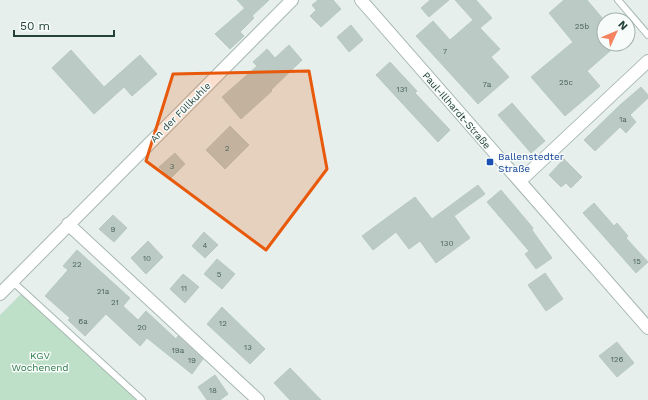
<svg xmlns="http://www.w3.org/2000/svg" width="648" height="400" font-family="'Work Sans',sans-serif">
	<rect width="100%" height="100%" fill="#e6efeb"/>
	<path fill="#bfe0c8" d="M21 294 147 400H0V315Z"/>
	<path fill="#bbcac4" stroke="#b8c9c2" d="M237 0H269L252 16Z
		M318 0H333L341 9 321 27 310 16 316 10 312 5Z
		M430 0H449L429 17 421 8Z
		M455 0H476L492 18 480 28 500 49 491 57 509 77 478 104 416 36 433 21 450 40 473 20Z
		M564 0H587L604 20V44H618L587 71 600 86 565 116 531 77 573 42 549 13Z
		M245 8 254 18 240 32 244 36 230 49 215 34Z
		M351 25 363 40 349 52 337 37Z
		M289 45 302 60 271 90 272 91 241 119 222 97 257 66 253 62 267 49 275 58Z
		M71 50 104 87 140 55 157 74 132 96 124 87 94 114 52 68Z
		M390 62 417 91 415 93 450 130 438 142 376 75Z
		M641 87 648 95V98L630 115 636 122 626 133 620 127 595 151 584 140 620 105Z
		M512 103 545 141 531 153 498 115Z
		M230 126 249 145 225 169 206 150Z
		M175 153 185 164 170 179 159 167Z
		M564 159 582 177 571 188 566 183 561 187 549 175Z
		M478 185 485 194 454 216 470 238 436 263 420 241 409 249 396 232 373 250 362 236 415 197 432 219Z
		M501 190 533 228 532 230 552 258 536 269 525 254 529 251 487 202Z
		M594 203 614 226 617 223 628 236 626 238 648 262 636 273 583 213Z
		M113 215 127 228 114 242 99 229Z
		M204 232 218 245 205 258 192 246Z
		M148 241 163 257 146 274 131 258Z
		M77 250 130 298 123 306 138 320 146 311 176 339 178 336 203 359 192 374 147 338 140 346 106 314 85 336 68 320 70 318 45 296 68 270 63 266Z
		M217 259 235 274 222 289 204 274Z
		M545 273 563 299 546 311 528 285Z
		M183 274 199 287 185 303 170 289Z
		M222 307 265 349 250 364 207 324Z
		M617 342 634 363 617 377 599 356Z
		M290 368 321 400H290L274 383Z
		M215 375 228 394 220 400H207L198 387Z"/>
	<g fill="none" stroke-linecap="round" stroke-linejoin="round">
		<g stroke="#a8b8b2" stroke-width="8">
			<path id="service" d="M618 0 648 35
				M13 282 142 400"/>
		</g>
		<g stroke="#a8b8b2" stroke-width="14">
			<path id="minor" d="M520 181 648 61
				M68 224 258 400
				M0 294 292 0"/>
		</g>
		<g stroke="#a8b8b2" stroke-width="14">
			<path id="tertiary" d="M361 0 648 328"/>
		</g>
		<use href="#service" stroke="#fff" stroke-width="6"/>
		<use href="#minor" stroke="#fff" stroke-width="12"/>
		<use href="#tertiary" stroke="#fff" stroke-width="12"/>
	</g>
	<path fill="#e8590c" fill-opacity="0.2" stroke="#e8590c" stroke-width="3" stroke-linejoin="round" d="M309 71 327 169 266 250 146 161 173 74Z"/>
	<rect fill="#1a4fb4" stroke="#f7fbf9" stroke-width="1.5" x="486" y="158" width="8" height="8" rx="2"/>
	<g text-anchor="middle" stroke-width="3" stroke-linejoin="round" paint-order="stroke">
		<g font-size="8" fill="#4a645c">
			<text x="582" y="29">25b</text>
			<text x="445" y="54">7</text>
			<text x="566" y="85">25c</text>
			<text x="487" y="87">7a</text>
			<text x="402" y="92">131</text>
			<text x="623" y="122">1a</text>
			<text x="227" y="151">2</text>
			<text x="172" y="169">3</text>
			<text x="113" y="232">9</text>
			<text x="447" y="246">130</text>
			<text x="205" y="248">4</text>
			<text x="147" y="261">10</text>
			<text x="637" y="264">15</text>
			<text x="77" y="267">22</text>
			<text x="219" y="277">5</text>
			<text x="184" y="291">11</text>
			<text x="103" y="294">21a</text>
			<text x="115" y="305">21</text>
			<text x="83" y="324">6a</text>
			<text x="223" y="326">12</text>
			<text x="142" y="330">20</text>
			<text x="248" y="350">13</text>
			<text x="178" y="353">19a</text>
			<text x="617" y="362">126</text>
			<text x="192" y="363">19</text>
			<text x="213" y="393">18</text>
		</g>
		<g font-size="10" fill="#24423a" stroke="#f7fbf9">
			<text transform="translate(457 110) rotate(49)" y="4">Paul-Illhardt-Straße</text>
			<text transform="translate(180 112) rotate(-45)" y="4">An der Füllkuhle</text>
		</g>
		<g font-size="10" fill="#164399" stroke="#f7fbf9" text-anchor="start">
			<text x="498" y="160">Ballenstedter<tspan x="498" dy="12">Straße</tspan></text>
		</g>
		<g font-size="10" fill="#2d7a4b" stroke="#f7fbf9">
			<text x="40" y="359">KGV<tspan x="40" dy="12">Wochenend</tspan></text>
		</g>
	</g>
	<g transform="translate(616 32) rotate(46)"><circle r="19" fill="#f7fbf9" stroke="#a3b1ad"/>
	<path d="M0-3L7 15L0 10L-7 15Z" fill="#f4845f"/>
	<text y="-6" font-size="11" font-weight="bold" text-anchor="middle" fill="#24423a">N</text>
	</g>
	<path d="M14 30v6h100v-6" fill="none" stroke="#24423a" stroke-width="2"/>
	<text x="20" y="30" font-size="12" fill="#24423a" stroke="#f7fbf9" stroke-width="3" paint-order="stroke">50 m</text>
</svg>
